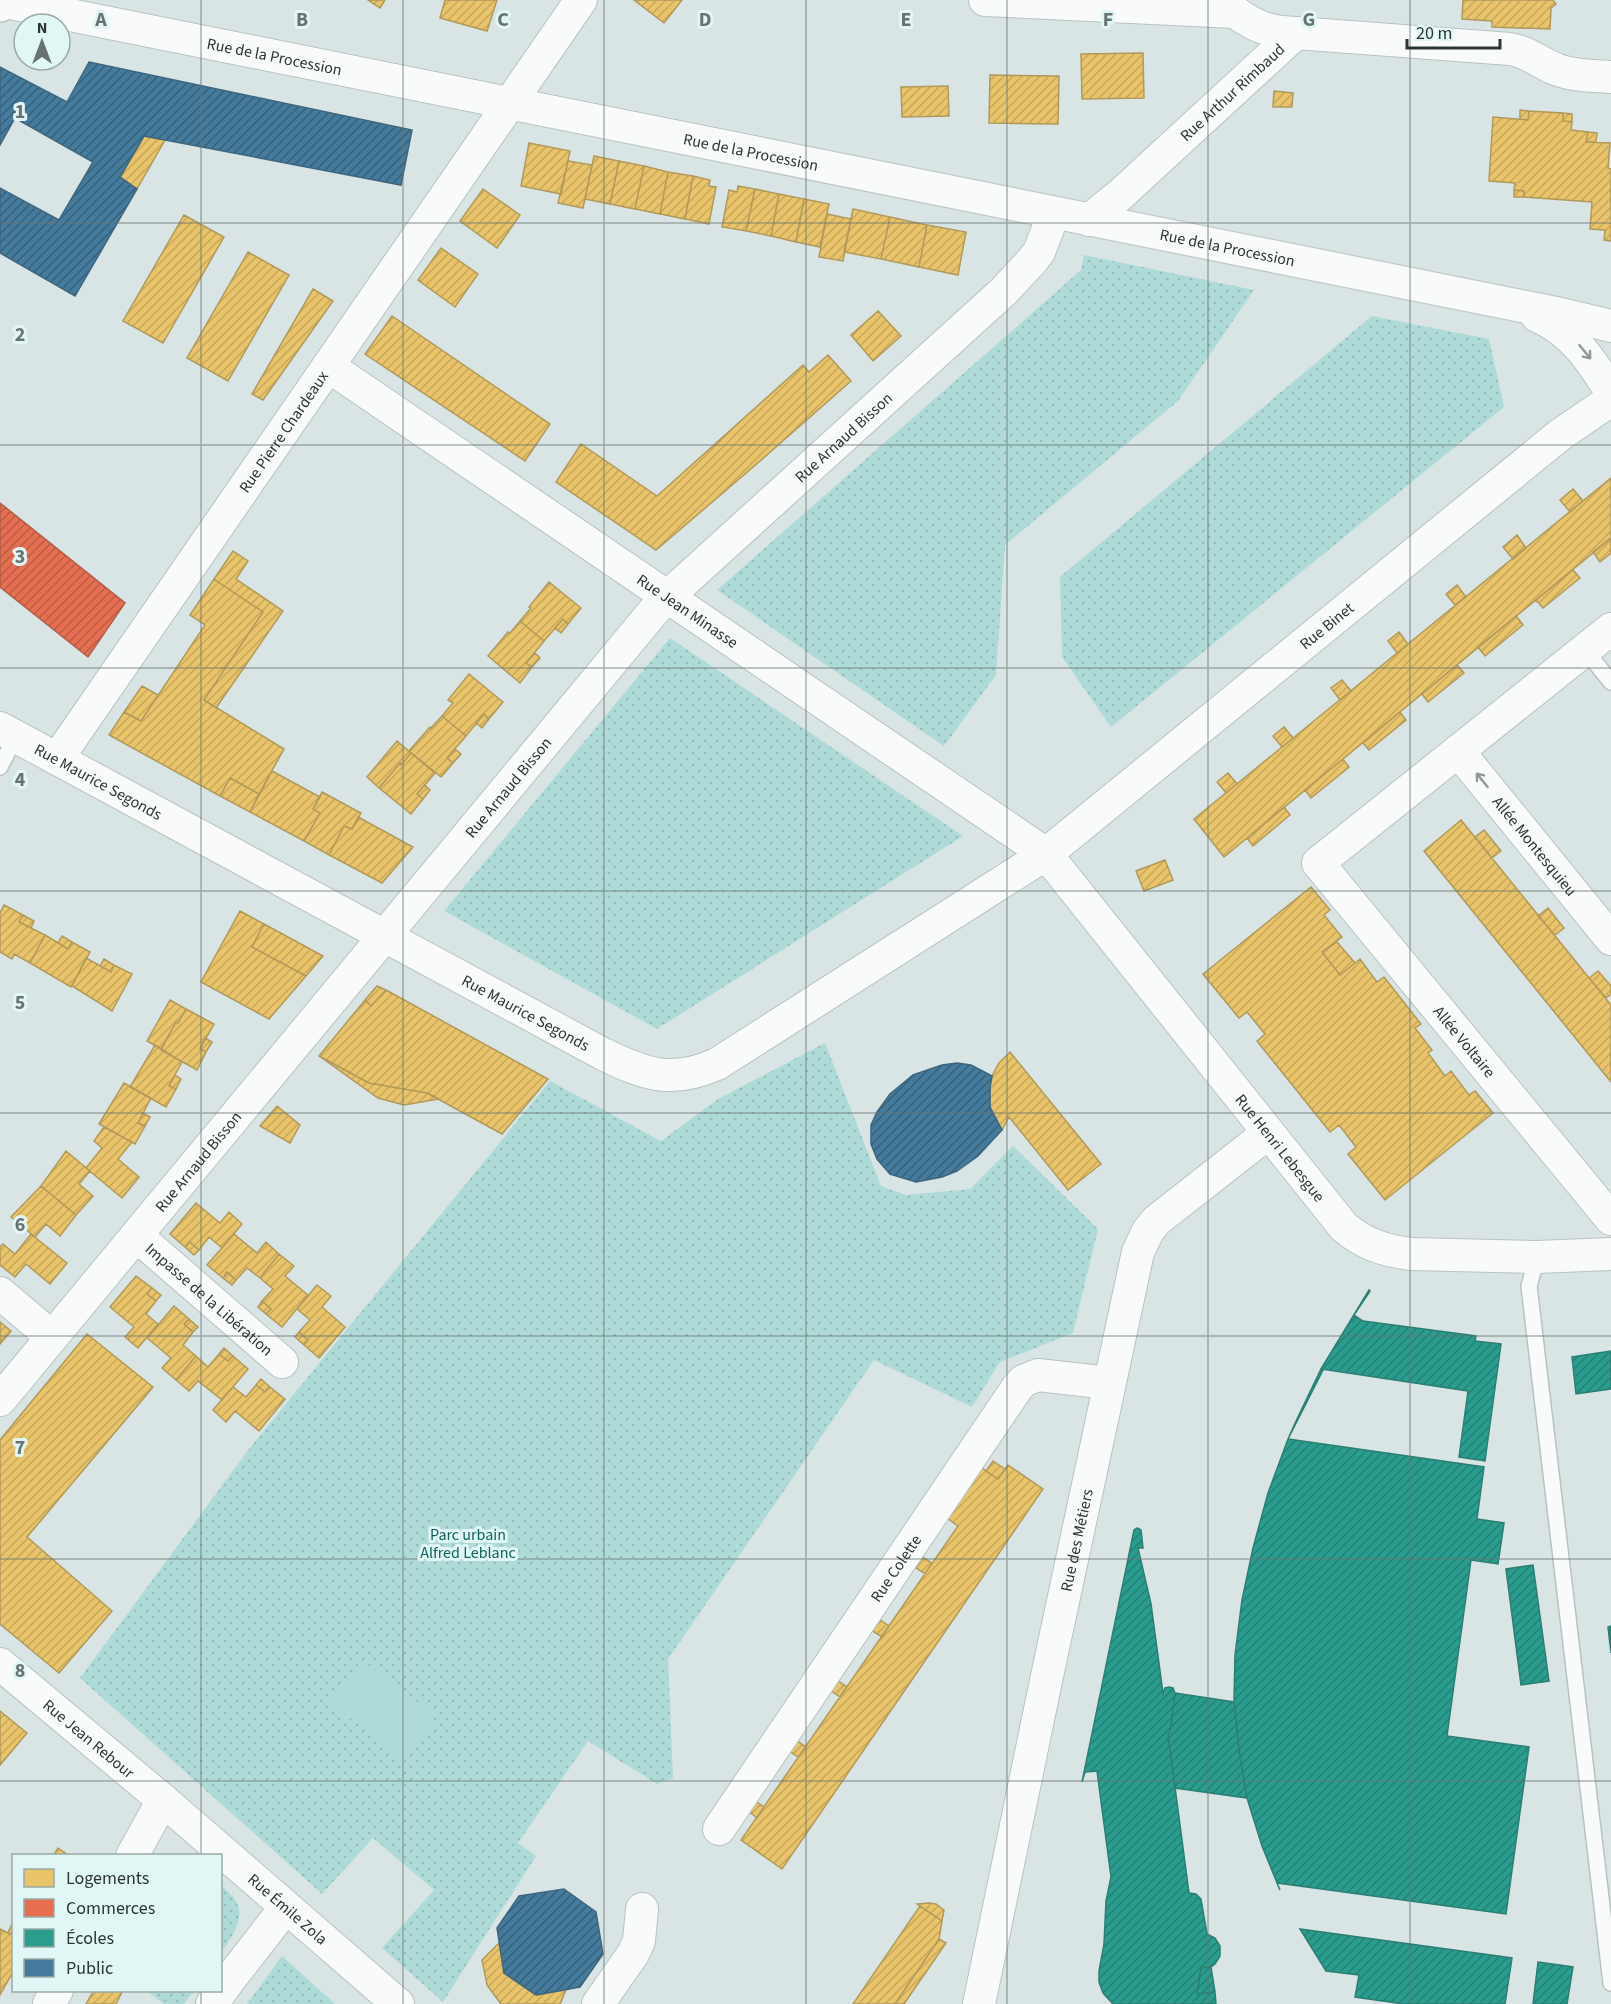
<svg xmlns="http://www.w3.org/2000/svg" width="1611" height="2004" font-family="'Source Sans 3',sans-serif">
	<defs>
		<pattern id="grass-dots" width="8" height="8" patternUnits="userSpaceOnUse" patternTransform="scale(1.5)"><rect width="8" height="8" fill="#aedbd8"/><path d="M2 2h.1M6 6h.1" fill="none" stroke="#96bdba" stroke-width="1.8" stroke-linecap="round"/></pattern>
		<pattern id="homes-hatch" width="6" height="6" patternUnits="userSpaceOnUse" patternTransform="scale(1.5)"><rect width="6" height="6" fill="#e9c46a"/><path d="M-1 1l2-2M0 6l6-6M5 7l2-2" fill="none" stroke="#c8a95c"/></pattern>
		<pattern id="shops-hatch" width="6" height="6" patternUnits="userSpaceOnUse" patternTransform="scale(1.5)"><rect width="6" height="6" fill="#e76f51"/><path d="M-1 1l2-2M0 6l6-6M5 7l2-2" fill="none" stroke="#bb5c44"/></pattern>
		<pattern id="schools-hatch" width="6" height="6" patternUnits="userSpaceOnUse" patternTransform="scale(1.5)"><rect width="6" height="6" fill="#2a9d8f"/><path d="M-1 1l2-2M0 6l6-6M5 7l2-2" fill="none" stroke="#248176"/></pattern>
		<pattern id="public-hatch" width="6" height="6" patternUnits="userSpaceOnUse" patternTransform="scale(1.5)"><rect width="6" height="6" fill="#457b9d"/><path d="M-1 1l2-2M0 6l6-6M5 7l2-2" fill="none" stroke="#37607a"/></pattern>
	</defs>
	<rect width="100%" height="100%" fill="#d9e5e4"/>
	<path fill="url(#grass-dots)" d="M1084 255 1254 290 1178 401 1005 545 996 675 944 746 717 590 1081 270Z
		M1372 316 1489 339 1504 407 1111 727 1062 657 1060 577Z
		M670 638 963 836 657 1029 444 911Z
		M825 1043 881 1186 906 1195 970 1189 1013 1146 1098 1229 1073 1333 1000 1362 972 1407 874 1360 668 1659 673 1778 657 1784 588 1741 518 1843 536 1856 443 2002 382 1948 434 1890 373 1838 322 1894 80 1678 249 1449 550 1081 661 1141 718 1099Z
		M221 1885C225 1889 231 1894 235 1899 247 1918 231 1938 221 1953Z
		M282 1956 335 2004H247Z
		M147 1991H194L184 2004H164Z"/>
	<path fill="#aedbd8" d="M362 1660 436 1716 404 1761 330 1702Z"/>
	<path fill="url(#homes-hatch)" stroke="#b0995a" stroke-width="1.5" d="M368 0H385L380 8Z
		M445 0H497L487 31 440 18Z
		M634 0H682L664 23Z
		M1463 0H1553L1556 4 1551 8 1550 29 1492 27V21L1462 19Z
		M1143 53 1144 98 1082 99 1081 54Z
		M990 75 1059 76 1058 124 989 123Z
		M948 86 949 116 902 117 901 87Z
		M1274 91 1293 93 1292 107H1273Z
		M1520 110 1529 111 1528 120 1520 119Z
		M1529 111 1563 113V121L1572 122 1571 130 1588 132 1586 142 1610 143 1608 168 1611 169V241L1604 240 1605 230 1590 229 1592 202 1524 197V191L1514 190 1515 183 1489 181 1493 117 1528 120Z
		M1563 113 1572 114V122L1563 121Z
		M1588 132 1597 133 1596 142H1586Z
		M144 136 165 140 137 189 120 177Z
		M529 143 570 151 561 194 521 186Z
		M594 156 619 161 610 204 585 199Z
		M568 161 592 165 583 208 558 203Z
		M619 161 644 166 635 209 610 204Z
		M644 166 668 172 660 214 635 209Z
		M668 172 693 176 685 219 660 214Z
		M693 176 710 180 709 186 716 187 709 224 685 219Z
		M738 186 755 189 746 231 722 227 729 190 737 192Z
		M483 189 520 215 497 248 460 221Z
		M755 189 779 194 771 236 746 231Z
		M1514 190 1524 191V197H1514Z
		M779 194 804 199 796 242 771 236Z
		M804 199 829 204 820 247 796 242Z
		M853 209 890 217 881 259 844 252Z
		M827 214 851 219 843 261 819 257Z
		M184 215 224 237 163 343 123 321Z
		M890 217 927 225 919 267 881 259Z
		M927 225 966 232 958 275 919 267Z
		M441 248 478 274 455 307 418 280Z
		M248 252 289 275 228 381 187 358Z
		M313 289 333 301 263 400 252 394Z
		M878 311 901 336 873 361 851 335Z
		M392 316 550 424 525 461 365 354Z
		M828 355 851 381 752 468 656 550 556 482 581 444 657 496 803 365 809 372Z
		M1611 478V538L1224 857 1194 819Z
		M1573 489 1583 501 1570 512 1560 500Z
		M1517 535 1526 548 1513 559 1503 547Z
		M1611 538V553L1600 562 1593 552Z
		M233 551 248 561 236 579 283 611 216 708 204 700 263 612 214 579Z
		M1573 570 1580 578 1543 608 1536 600Z
		M214 579 263 612 204 700 284 749 259 794 230 778 220 796 109 735 124 712 141 721 205 625 190 615Z
		M549 582 581 608 568 624 563 619 544 641 520 621 531 608 529 607Z
		M1457 585 1466 597 1455 605 1446 594Z
		M1516 616 1523 625 1485 656 1478 647Z
		M563 619 568 624 561 633 555 628Z
		M520 621 544 641 526 663 532 667 520 683 488 656 508 632 510 633Z
		M1399 632 1408 644 1397 653 1388 641Z
		M535 653 540 658 532 667 526 663Z
		M1457 665 1464 673 1428 702 1422 694Z
		M469 674 503 702 489 719 484 714 466 736 442 716 453 703 448 700Z
		M1342 680 1351 691 1340 700 1331 688Z
		M142 686 158 695 141 721 124 712Z
		M1400 712 1406 720 1369 750 1363 743Z
		M484 714 489 719 482 728 476 723Z
		M442 716 466 736 447 758 453 763 441 777 409 751 430 727 431 728Z
		M1284 727 1293 738 1282 747 1273 736Z
		M397 741 411 753 401 765 400 763 379 788 367 777Z
		M455 749 461 754 453 763 447 758Z
		M411 753 435 773 417 794 423 799 411 814 379 788 400 763 401 765Z
		M1343 759 1349 767 1311 798 1305 790Z
		M272 771 320 797 313 809 320 813 304 841 250 812Z
		M1228 773 1237 784 1226 793 1217 782Z
		M230 778 259 794 250 812 220 796Z
		M425 785 430 790 423 799 417 794Z
		M322 792 361 813 352 829 344 826 329 855 304 841 320 813 313 809Z
		M1284 807 1290 815 1253 846 1247 838Z
		M358 817 413 847 382 883 329 855 344 826 352 829Z
		M1461 820 1611 1005V1082L1424 851Z
		M1484 830 1501 851 1492 858 1475 837Z
		M1165 860 1173 880 1144 891 1136 871Z
		M1311 887 1330 910 1324 915 1342 937 1322 952 1340 975 1360 959 1377 982 1384 977 1421 1024 1415 1028 1432 1050 1428 1053 1445 1076 1451 1071 1469 1095 1475 1091 1493 1113 1385 1200 1348 1154 1356 1147 1339 1125 1330 1132 1257 1041 1265 1034 1247 1012 1239 1018 1203 974Z
		M4 905 23 915 19 922 45 935 30 963 14 954 12 959 0 952V913Z
		M1548 908 1564 928 1555 935 1538 916Z
		M240 911 264 924 252 947 306 976 269 1019 201 982Z
		M23 915 34 921 31 928 19 922Z
		M264 924 323 956 306 976 252 947Z
		M45 935 68 949 72 942 90 952 71 987 30 963Z
		M62 936 72 942 68 949 58 943Z
		M1337 942 1355 963 1340 975 1322 952Z
		M86 958 111 972 114 965 132 974 112 1011 72 986Z
		M104 959 114 965 111 972 100 966Z
		M1598 971 1611 986V994L1606 998 1589 978Z
		M377 986 386 990 371 1006 365 1000Z
		M386 990 548 1079 502 1134 427 1093 369 1083 319 1056 365 1000 371 1006Z
		M170 1000 186 1009 178 1023 176 1022 161 1049 147 1041Z
		M186 1009 214 1024 200 1049 206 1052 197 1070 161 1050 176 1022 178 1023Z
		M205 1038 212 1042 206 1052 200 1049Z
		M155 1045 182 1062 169 1086 176 1089 166 1107 130 1087Z
		M1010 1052 1101 1164 1068 1190 1009 1117 1002 1130 996 1121 990 1107V1087L992 1076 999 1063Z
		M319 1056 369 1083 427 1093 439 1099 404 1105 378 1098Z
		M175 1075 181 1079 176 1089 169 1086Z
		M124 1083 151 1098 138 1123 145 1126 135 1144 99 1124Z
		M277 1106 300 1125 290 1143 260 1126Z
		M143 1113 150 1117 145 1126 138 1123Z
		M104 1127 132 1142 118 1159 139 1177 122 1198 86 1168 102 1148 94 1141Z
		M66 1151 90 1171 79 1184 93 1196 76 1215 41 1186Z
		M41 1186 76 1215 60 1236 46 1224 35 1237 11 1217Z
		M196 1203 220 1223 229 1212 242 1224 222 1248 209 1237 199 1250 190 1242 185 1247 170 1234Z
		M31 1234 67 1263 50 1284 26 1264 15 1277 0 1265V1247L3 1244 15 1254Z
		M234 1234 257 1253 266 1242 279 1254 260 1278 247 1268 236 1280 227 1272 223 1278 207 1265Z
		M190 1242 199 1250 194 1255 185 1247Z
		M279 1254 294 1266 285 1276 308 1295 282 1327 266 1314 271 1309 262 1301 273 1289 260 1278Z
		M227 1272 236 1280 232 1285 223 1278Z
		M136 1276 152 1288 147 1294 156 1301 146 1314 158 1324 138 1348 125 1337 134 1327 110 1307Z
		M317 1285 331 1296 322 1307 345 1327 319 1358 304 1345 308 1340 299 1332 310 1320 297 1309Z
		M152 1288 161 1295 156 1301 147 1294Z
		M262 1301 271 1309 266 1314 258 1307Z
		M174 1306 189 1319 184 1324 193 1332 183 1345 196 1356 176 1380 162 1368 171 1358 147 1338Z
		M189 1319 198 1327 193 1332 184 1324Z
		M0 1322 11 1331 0 1344Z
		M299 1332 308 1340 304 1345 295 1337Z
		M87 1334 153 1387 27 1537 112 1611 59 1673 0 1624V1440Z
		M224 1348 233 1356 228 1361 219 1354Z
		M219 1354 228 1361 233 1356 248 1369 222 1400 198 1381 189 1391 176 1380 196 1356 208 1367Z
		M261 1379 270 1387 265 1392 256 1385Z
		M256 1385 265 1392 270 1387 285 1399 259 1431 235 1411 226 1422 213 1410 233 1387 246 1397Z
		M993 1461 1005 1469 998 1479 986 1471Z
		M1008 1465 1043 1489 782 1869 741 1840 958 1526 947 1518 982 1468 998 1479Z
		M922 1557 932 1563 925 1574 915 1567Z
		M879 1619 889 1626 882 1637 871 1630Z
		M837 1680 847 1687 840 1697 830 1690Z
		M0 1711 27 1733 0 1765Z
		M796 1740 806 1747 798 1757 788 1750Z
		M754 1800 764 1807 757 1818 747 1810Z
		M58 1848 68 1855V1856H53Z
		M929 1903 936 1904 944 1910 942 1921 917 1904Z
		M920 1906 942 1921 939 1939 895 2004H853Z
		M11 1926 14 1927V1936L8 1933Z
		M0 1929 14 1936V1970L0 1995Z
		M939 1939 946 1943 904 2004H895Z
		M499 1943 504 1973 536 1995 566 1990 560 2004H501L487 1985 482 1960Z
		M94 1990H123L116 2004H86Z"/>
	<path fill="url(#shops-hatch)" stroke="#af5d48" stroke-width="1.5" d="M0 503 125 603 88 657 0 587Z"/>
	<path fill="url(#schools-hatch)" stroke="#2b7e74" stroke-width="1.5" d="M1369 1290 1370 1291 1354 1315 1363 1321 1476 1336 1475 1341 1501 1344 1485 1461 1459 1457 1468 1391 1321 1369Z
		M1611 1351V1389L1576 1394 1572 1357Z
		M1321 1369 1323 1370 1288 1439 1297 1419Z
		M1288 1439 1484 1467 1477 1519 1504 1523 1498 1564 1471 1560 1447 1736 1529 1747 1506 1914 1277 1883 1280 1890 1262 1846 1247 1798 1240 1757 1234 1702 1235 1655 1242 1600 1253 1548 1268 1493Z
		M1137 1528 1141 1530 1143 1548H1138L1151 1604 1163 1693 1165 1688 1169 1687 1173 1688 1175 1693 1170 1733 1168 1734 1189 1893 1196 1894 1201 1899 1207 1934 1215 1938 1220 1946V1956L1215 1964 1211 1967 1201 1968 1197 1994 1215 1992 1216 2004H1113L1103 1993 1099 1982V1971L1104 1944 1106 1901 1111 1877 1097 1771 1085 1772 1082 1782 1134 1530Z
		M1533 1565 1549 1681 1521 1685 1506 1569Z
		M1611 1626V1653L1608 1627Z
		M1175 1693 1234 1702 1240 1757 1247 1798 1175 1788 1168 1734 1170 1733Z
		M1300 1929 1512 1958 1505 2004H1404L1355 1997 1359 1975 1326 1971Z
		M1538 1962 1573 1967 1567 2004H1533Z
		M1211 1967 1215 1992 1197 1994 1201 1968Z"/>
	<path fill="url(#public-hatch)" stroke="#3e667e" stroke-width="1.5" d="M89 62 412 130 401 185 144 136 120 177 137 189 75 296 0 253V188L59 220 93 162 15 118 0 145V67L67 102Z
		M957 1063 971 1065 992 1076 990 1087V1107L1002 1130 978 1156 957 1171 942 1177 916 1182 890 1174 877 1159 871 1144V1125L877 1112 890 1094 913 1075 942 1065Z
		M564 1889 596 1912 603 1954 580 1987 536 1995 504 1973 497 1928 519 1896Z"/>
	<g fill="none" stroke-linecap="round" stroke-linejoin="round">
		<g stroke="#b9c2c1" stroke-width="18">
			<path id="lane" d="M1585 650 1611 682
				M0 767 16 736
				M1537 1257 1529 1286 1611 1983"/>
		</g>
		<g stroke="#b9c2c1" stroke-width="34">
			<g id="street">
				<path d="M985 0 1235 12C1257 28 1270 32 1296 33"/>
				<path id="s1" d="M0 1 1561 314 1611 326"/>
				<path id="s2" d="M1089 220 1120 195 1296 33 1510 49C1529 52 1541 64 1558 70 1575 76 1594 76 1611 77"/>
				<path d="M1537 316C1573 332 1591 360 1611 392"/>
				<path id="s3" d="M328 366 1046 854 1344 1227C1364 1244 1385 1251 1411 1254L1537 1257 1611 1254"/>
				<path id="s4" d="M1611 629 1318 863 1611 1219"/>
				<path id="s5" d="M0 728 603 1054C646 1075 672 1084 717 1064L1046 854 1561 434 1611 400"/>
				<path id="s6" d="M1458 751 1611 939"/>
				<path id="s7" d="M57 759 581 0"/>
				<path id="s8" d="M137 1236 282 1362"/>
				<path d="M0 1293 52 1337"/>
				<path id="s9" d="M0 1400 653 612 667 597 1004 291 1031 262 1039 252 1054 213"/>
				<path id="s10" d="M0 1664 163 1800 398 2004"/>
				<path id="s11" d="M719 1829 1017 1388 1023 1381 1038 1375 1109 1383"/>
				<path d="M132 1856 163 1800"/>
				<path d="M49 2004 57 1990"/>
				<path d="M212 2004 230 1979 286 1907"/>
				<path d="M598 2004 633 1954 639 1941 642 1909"/>
				<path id="s12" d="M979 2004 1047 1676 1138 1252 1148 1231 1156 1221 1268 1133"/>
			</g>
		</g>
		<g stroke="#b9c2c1" stroke-width="36">
			<path id="secondary" d="M0 5 4 0"/>
		</g>
		<use href="#lane" stroke="#f9fbfb" stroke-width="15"/>
		<use href="#street" stroke="#f9fbfb" stroke-width="32"/>
		<use href="#secondary" stroke="#f9fbfb" stroke-width="33"/>
	</g>
	<defs><path id="oneway-shaft" d="M-6 0H5M1.5-3L5.5 0L1.5 3" fill="none" stroke-width="1.6" stroke-linecap="round" stroke-linejoin="round" transform="scale(1.5)"/></defs>
	<g stroke="#929898">
		<use href="#oneway-shaft" transform="translate(1585 352) rotate(51)"/>
		<use href="#oneway-shaft" transform="translate(1482 780) rotate(-129)"/>
	</g>
	<path fill="none" stroke="#697272" stroke-width="1.5" stroke-opacity="0.55" d="M201 0V1856M403 0V2004M604 0V2004M806 0V2004M1007 0V2004M1208 0V2004M1410 0V2004M0 223H1611M0 445H1611M0 668H1611M0 891H1611M0 1113H1611M0 1336H1611M0 1559H1611M0 1781H1611M201 1990V2004"/>
	<g text-anchor="middle" stroke-width="6" stroke-linejoin="round" paint-order="stroke">
		<g font-size="16" fill="#2c3434" stroke="#e1f7f5">
			<text dy="6" stroke="none"><textPath href="#s1" startOffset="280">Rue de la Procession</textPath></text>
			<text dy="6" stroke="none"><textPath href="#s2" startOffset="192">Rue Arthur Rimbaud</textPath></text>
			<text dy="6" stroke="none"><textPath href="#s1" startOffset="766">Rue de la Procession</textPath></text>
			<text dy="6" stroke="none"><textPath href="#s1" startOffset="1252">Rue de la Procession</textPath></text>
			<text dy="6" stroke="none"><textPath href="#s7" startOffset="398">Rue Pierre Chardeaux</textPath></text>
			<text dy="6" stroke="none"><textPath href="#s9" startOffset="1282">Rue Arnaud Bisson</textPath></text>
			<text dy="6" stroke="none"><textPath href="#s3" startOffset="435">Rue Jean Minasse</textPath></text>
			<text dy="6" stroke="none"><textPath href="#s5" startOffset="1557">Rue Binet</textPath></text>
			<text dy="6" stroke="none"><textPath href="#s5" startOffset="112">Rue Maurice Segonds</textPath></text>
			<text dy="6" stroke="none"><textPath href="#s9" startOffset="796">Rue Arnaud Bisson</textPath></text>
			<text dy="6" stroke="none"><textPath href="#s6" startOffset="122">Allée Montesquieu</textPath></text>
			<text dy="6" stroke="none"><textPath href="#s5" startOffset="598">Rue Maurice Segonds</textPath></text>
			<text dy="6" stroke="none"><textPath href="#s4" startOffset="606">Allée Voltaire</textPath></text>
			<text dy="6" stroke="none"><textPath href="#s3" startOffset="1244">Rue Henri Lebesgue</textPath></text>
			<text dy="6" stroke="none"><textPath href="#s9" startOffset="310">Rue Arnaud Bisson</textPath></text>
			<text dy="6" stroke="none"><textPath href="#s8" startOffset="96">Impasse de la Libération</textPath></text>
			<text dy="6" stroke="none"><textPath href="#s12" startOffset="474">Rue des Métiers</textPath></text>
			<text dy="6" stroke="none"><textPath href="#s11" startOffset="315">Rue Colette</textPath></text>
			<text dy="6" stroke="none"><textPath href="#s10" startOffset="116">Rue Jean Rebour</textPath></text>
			<text dy="6" stroke="none"><textPath href="#s10" startOffset="378">Rue Émile Zola</textPath></text>
		</g>
		<g font-size="16" fill="#10625f" stroke="#e1f7f5">
			<text x="468" y="1540">Parc urbain<tspan x="468" dy="18">Alfred Leblanc</tspan></text>
		</g>
	</g>
	<g font-size="20" text-anchor="middle" font-weight="bold" fill="#697272" stroke="#e1f7f5" stroke-width="6" stroke-linejoin="round" paint-order="stroke">
		<text x="101" y="26">A</text>
		<text x="302" y="26">B</text>
		<text x="503" y="26">C</text>
		<text x="705" y="26">D</text>
		<text x="906" y="26">E</text>
		<text x="1108" y="26">F</text>
		<text x="1309" y="26">G</text>
		<text x="20" y="118">1</text>
		<text x="20" y="341">2</text>
		<text x="20" y="563">3</text>
		<text x="20" y="786">4</text>
		<text x="20" y="1009">5</text>
		<text x="20" y="1231">6</text>
		<text x="20" y="1454">7</text>
		<text x="20" y="1677">8</text>
	</g>
	<rect x="12" y="1854" width="210" height="138" fill="#e1f7f5" stroke="#99a9a8" stroke-width="1.5"/>
	<rect x="24" y="1869" width="30" height="18" fill="#e9c46a" stroke="#99a9a8" stroke-width="1.5"/>
	<text x="66" y="1884" font-size="18" fill="#2c3434">Logements</text>
	<rect x="24" y="1899" width="30" height="18" fill="#e76f51" stroke="#99a9a8" stroke-width="1.5"/>
	<text x="66" y="1914" font-size="18" fill="#2c3434">Commerces</text>
	<rect x="24" y="1929" width="30" height="18" fill="#2a9d8f" stroke="#99a9a8" stroke-width="1.5"/>
	<text x="66" y="1944" font-size="18" fill="#2c3434">Écoles</text>
	<rect x="24" y="1959" width="30" height="18" fill="#457b9d" stroke="#99a9a8" stroke-width="1.5"/>
	<text x="66" y="1974" font-size="18" fill="#2c3434">Public</text>
	<g transform="translate(42 42)"><circle r="28" fill="#e1f7f5" stroke="#99a9a8" stroke-width="1.5"/>
	<path d="M0-4.5L10 22L0 15L-10 22Z" fill="#697272"/>
	<text y="-9" font-size="16" font-weight="bold" text-anchor="middle" fill="#2c3434">N</text>
	</g>
	<path d="M1407 39v9h93v-9" fill="none" stroke="#2c3434" stroke-width="3"/>
	<text x="1416" y="39" font-size="18" fill="#2c3434" stroke="#e1f7f5" stroke-width="4.5" paint-order="stroke">20 m</text>
</svg>
